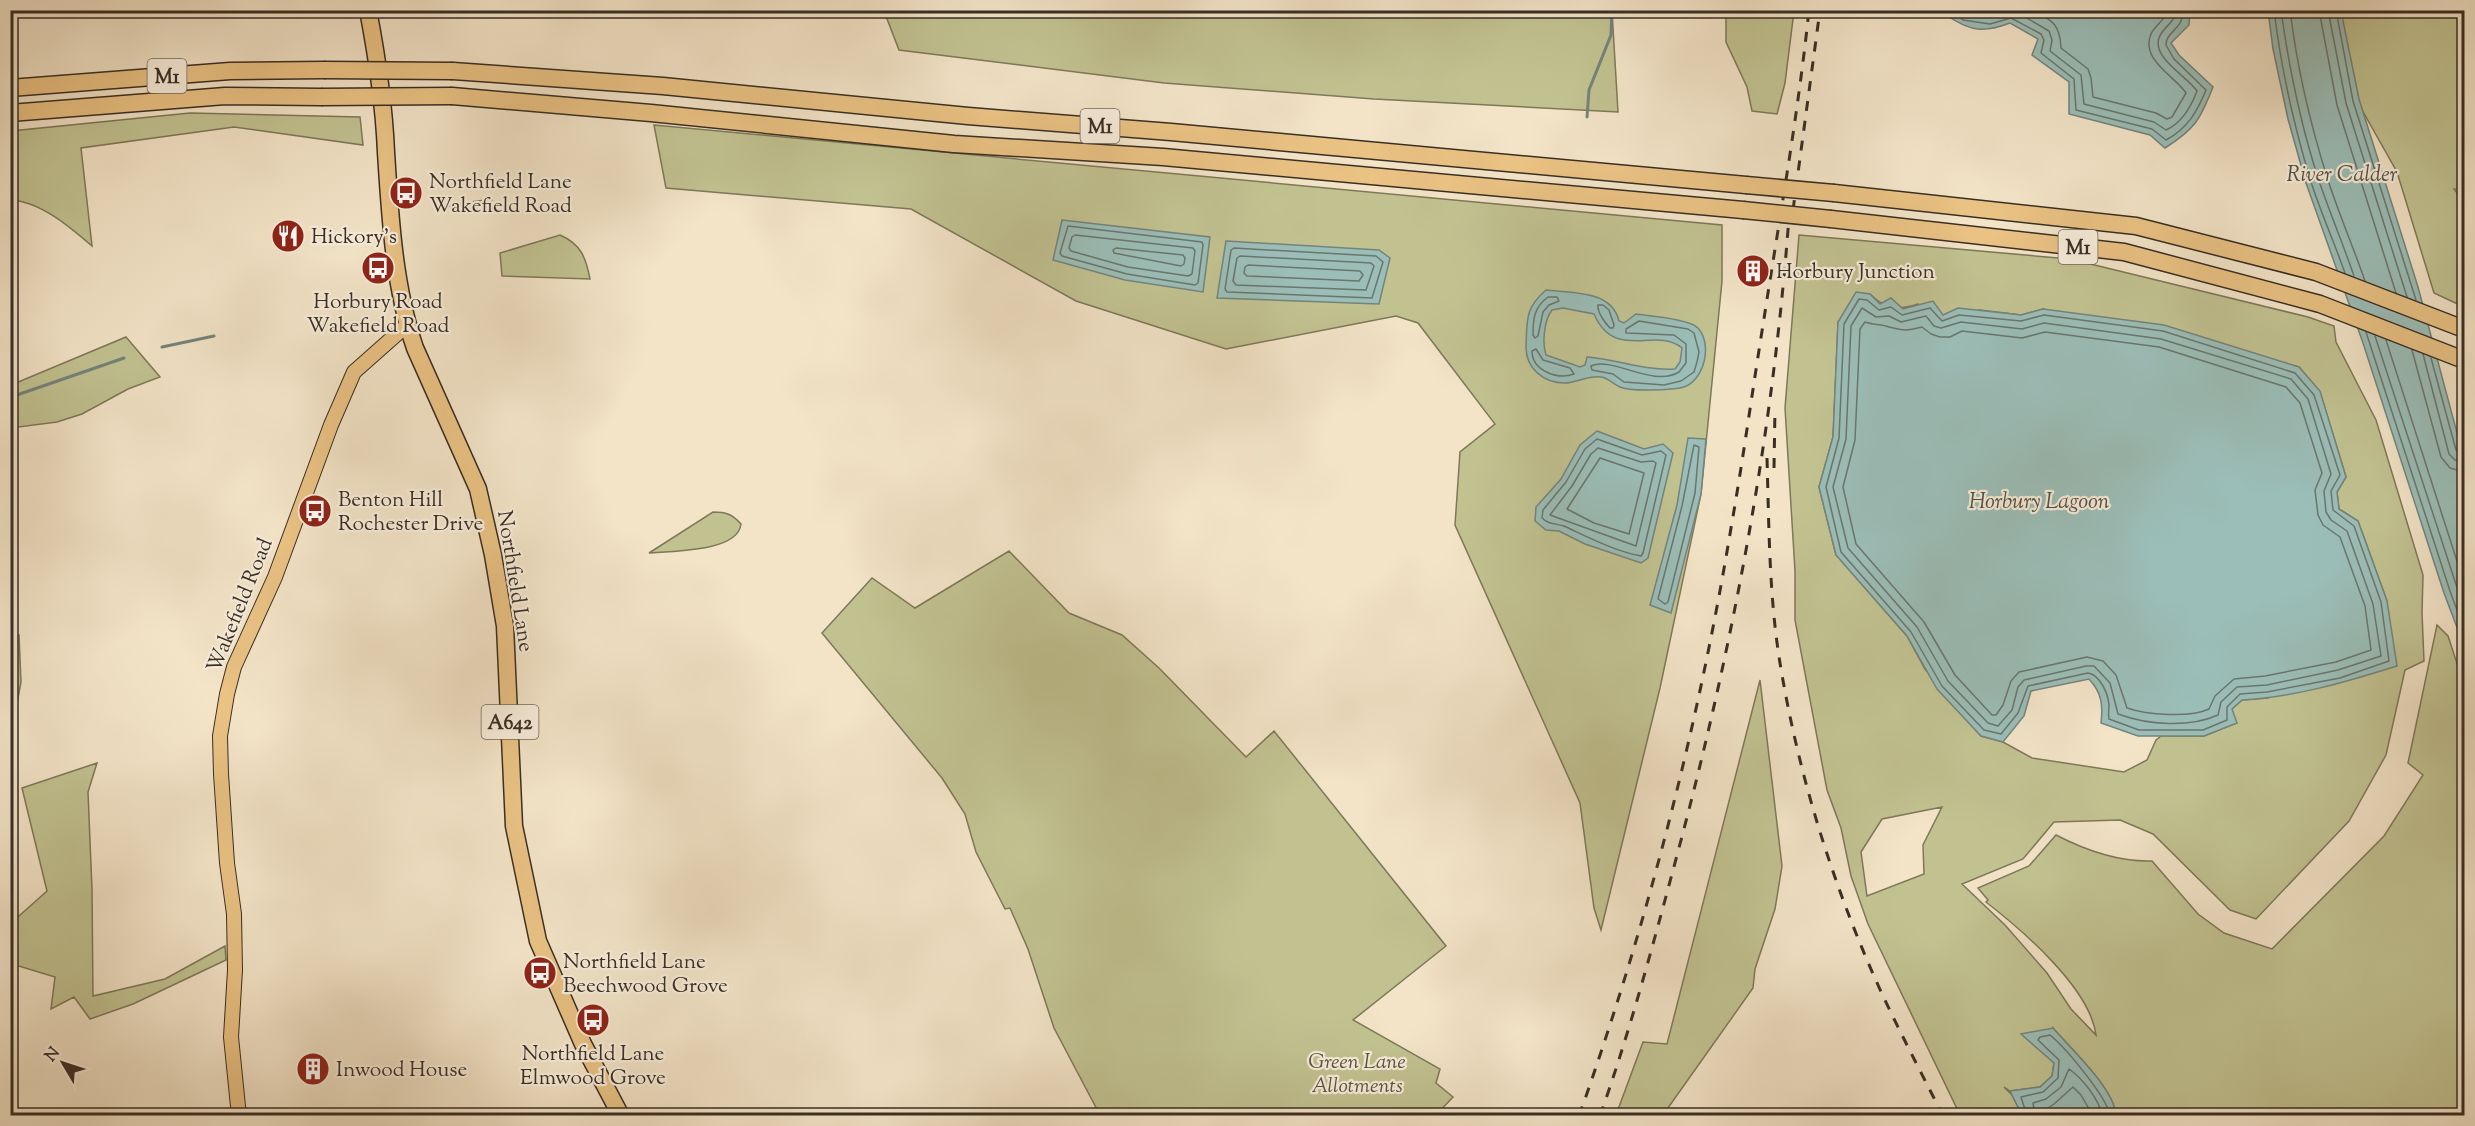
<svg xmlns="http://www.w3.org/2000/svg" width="2475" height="1126" font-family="'Sorts Mill Goudy',serif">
	<rect width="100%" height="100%" fill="#f3e4c8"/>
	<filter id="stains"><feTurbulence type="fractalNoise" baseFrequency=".00333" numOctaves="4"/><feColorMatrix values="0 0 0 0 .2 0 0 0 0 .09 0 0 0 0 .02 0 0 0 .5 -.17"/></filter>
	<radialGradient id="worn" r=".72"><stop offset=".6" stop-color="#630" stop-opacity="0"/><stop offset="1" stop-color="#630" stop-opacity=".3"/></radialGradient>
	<path fill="#c2c291" stroke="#7e785a" stroke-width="1.5" fill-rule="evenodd" d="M884 11H1612L1618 112 1374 99 1164 83 899 50Z
		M1726 11H1794L1785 83 1777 114 1752 111 1747 87 1726 42Z
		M2340 11H2464V188L2454 189 2464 202V307L2434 293 2397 172 2357 101Z
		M190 113 360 117 363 145 234 127 81 148 92 246C70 227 41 202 11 200V131Z
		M654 125 1722 225V281L1701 494 1660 688 1601 930 1594 908 1580 803 1455 525 1460 452 1495 424 1418 323 1396 316 1226 349 1076 301 911 209 666 188Z
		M560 235C581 244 586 258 590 279L502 276 500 253Z
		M1799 235 2070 259 2308 317 2334 326 2336 342 2376 420 2423 575 2422 613 2424 661 2405 670 2386 755 2349 821 2256 919 2230 910 2153 834 2120 820 2054 822 2023 859 1962 884 2005 925 2047 973 2071 1009 2096 1035C2090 988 2022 930 1986 902L1988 900 1978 888 2029 866 2056 835C2085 850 2119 862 2152 861L2198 914 2224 933 2272 949 2384 836 2423 775 2408 763 2437 625 2448 636 2464 685V1115H2116C2113 1088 2071 1049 2053 1028L2054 1063 2052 1076 2040 1087 2010 1091 2004 1087 2012 1095 2022 1115H1960L1868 924 1851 876 1841 828 1827 790 1795 620V571L1785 408ZM1870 294C1885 309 1897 311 1918 304L1943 315 1980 310 2021 315 2043 309 2299 367 2320 392 2346 477 2337 492 2339 509 2358 521 2387 601 2268 698 2242 700 2232 709 2236 723 2204 736H2161L2156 740 2147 760 2124 772 2032 758 2003 742 1981 736 1925 669 1907 636 1836 555 1819 487 1833 437 1838 322ZM1942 807 1923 845 1924 874 1867 896 1861 852 1882 819Z
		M126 337 160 377 128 389 82 414 57 422 11 428V385Z
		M713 512C726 512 732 514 741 524 738 552 672 551 649 553Z
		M1009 551 1069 613 1122 635 1159 668 1246 757 1274 731 1446 946 1353 1020 1440 1069 1436 1083 1453 1097 1436 1115H1100L1054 1028 1028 949 1010 908 1005 909 976 852 965 814 942 778 822 633 872 578 915 608Z
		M11 635H19L21 682 11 736Z
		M1760 680 1782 866 1775 909 1755 969 1753 988 1663 1115H1616L1643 1042 1667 1044Z
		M97 763 88 792 92 890 93 996 165 979 225 946 226 960 133 1004 90 1019 74 997 51 1009 55 977 12 964 10 924 47 891 22 788Z"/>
	<path fill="#9bbeb8" stroke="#74847d" stroke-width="1.5" fill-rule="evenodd" d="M1940 11H2190L2189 25 2171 43 2179 55 2213 87C2200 120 2195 129 2165 148L2150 135 2069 114V82L2032 55 2038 39 2010 23C1979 35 1966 29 1940 11Z
		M2268 11H2341L2359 99 2418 287 2464 459V646L2444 593 2363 343 2306 183 2288 119 2273 49Z
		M1062 220 1210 237 1203 292 1125 280 1053 260Z
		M1226 241 1379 250 1390 258 1379 304 1217 298Z
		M1546 290C1572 293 1612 290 1619 321L1624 323 1636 314C1649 316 1690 319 1698 328 1713 345 1704 380 1684 387 1673 390 1630 392 1620 387 1613 384 1609 378 1601 377 1589 375 1576 383 1565 383 1543 383 1526 368 1526 347 1527 320 1525 308 1546 290ZM1563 308 1594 314C1615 362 1655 326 1682 348L1680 362 1675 369C1644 371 1617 359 1587 357L1585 365 1580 367 1546 355C1542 343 1544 320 1552 310Z
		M1856 292 1870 294 1880 304 1891 298 1903 309 1933 301 1943 315 1958 308 2021 315 2043 309 2164 325 2299 367 2320 391 2346 477 2337 492 2339 509 2358 521 2387 601 2397 666C2346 682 2295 697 2242 700L2232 709 2237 723 2204 736H2138L2101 723C2103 705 2102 693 2089 679L2031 691 2024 716 2003 742 1981 736 1937 689 1907 636 1836 555 1819 487 1833 437 1838 322Z
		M1597 431 1644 449 1663 444 1673 453 1648 558 1641 563 1585 544 1559 531 1546 530 1535 521 1536 507 1561 479 1580 445Z
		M1688 438 1706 439 1701 494 1671 613 1650 605 1677 505Z
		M2053 1028C2071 1049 2114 1088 2116 1115H2022L2010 1091 2040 1087 2052 1076 2054 1063 2021 1034Z"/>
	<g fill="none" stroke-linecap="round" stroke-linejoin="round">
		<path stroke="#6a766e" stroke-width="1.5" d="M1950 10 1963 20 1990 24 2011 18 2041 34 2044 40 2041 53 2074 79 2076 110 2152 129 2166 140C2187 129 2197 112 2206 90L2174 59 2166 45C2166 31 2182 31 2184 10
			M2013 10 2049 31 2052 40 2050 51 2081 75 2084 104 2154 122 2166 130C2182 123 2191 107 2197 91 2188 77 2152 58 2159 38 2163 26 2175 24 2176 10
			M2033 10C2053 21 2060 24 2061 48L2088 69 2091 78 2093 97 2156 113 2167 119 2172 117 2186 93C2175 76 2140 60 2151 34 2155 25 2166 20 2167 10
			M2274 10C2281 68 2294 126 2311 182 2321 213 2334 242 2345 273
			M2281 10C2289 68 2301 126 2319 181 2330 213 2343 244 2354 276
			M2290 10C2297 67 2310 123 2327 177 2338 212 2353 246 2365 281
			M2319 10 2337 105 2396 293
			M2328 10 2346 103 2407 297
			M2336 10 2353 101 2416 300
			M1068 226 1202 242 1203 245 1198 283 1195 285 1127 274 1062 256 1060 253Z
			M1075 235 1193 248 1195 251 1192 274 1188 276 1128 267 1071 251 1069 248 1072 237Z
			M1116 248 1183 255 1185 258 1184 264 1181 266 1114 253 1113 250Z
			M1234 248 1376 256 1383 262 1372 298 1227 292 1225 289 1231 250Z
			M1240 256 1371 263 1374 266 1366 290 1236 285 1233 281 1237 258Z
			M1248 265 1360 271 1363 275 1359 281 1247 276 1244 273 1245 267Z
			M1548 297H1557L1559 301 1549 305 1543 312 1538 336 1535 338 1533 335C1533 319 1534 307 1548 297Z
			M1859 299 1867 300 1879 310 1891 307 1902 315 1930 308 1942 321 1959 315 2021 321 2044 315 2163 331 2295 373 2314 395 2340 475 2331 491 2333 510 2354 526 2381 602 2389 661 2340 678 2267 692 2240 694 2227 707V720L2203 730H2139L2109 719C2108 714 2109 711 2109 705 2108 693 2100 675 2088 673L2028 686 2018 713 2001 734 1984 730 1942 686 1911 632 1841 552 1826 487 1839 438 1844 324Z
			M1598 305H1603L1609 310 1614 325 1613 328H1610C1605 323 1597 312 1598 305Z
			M1862 308 1876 317 1889 316 1901 322 1926 316 1934 326 1941 328 1961 322 2022 329 2044 323 2161 339 2291 379 2308 399 2331 474 2324 491 2326 512 2331 520 2347 531 2373 604 2381 656 2338 670 2267 685 2237 687 2221 702 2218 715C2189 728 2148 725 2118 714L2110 683 2094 666H2086L2024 680 2018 687 2012 710 1998 726 1988 723 1948 681 1917 627 1848 548 1833 487 1846 439 1851 326Z
			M1639 321 1688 329 1694 333 1699 352 1697 362 1694 372 1681 381 1664 385 1624 382 1613 374 1592 370 1591 366C1612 356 1653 388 1679 372L1686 363V344L1674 335 1626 333V329Z
			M1865 322C1873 325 1881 324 1889 327 1905 331 1906 331 1922 327L1931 334 1940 337H1950L1962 331 2022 338 2045 332 2159 347 2286 387 2300 403 2322 473 2315 490 2318 515 2323 525 2340 537 2365 606 2371 650 2336 662 2265 676 2234 679 2215 696 2209 709C2190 718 2147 715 2127 708L2116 675 2103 661 2087 657 2019 672 2011 681 2003 705 1996 715H1992L1955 675 1924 622 1856 544 1843 487 1855 440 1860 329Z
			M2366 332 2450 591 2464 629
			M2375 336 2464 609
			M2386 340 2464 583
			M1536 349 1543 360 1570 368 1574 374C1558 380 1532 371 1532 351Z
			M2412 350 2441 457 2450 468 2464 472
			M2423 354 2449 454 2455 460 2464 463
			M2431 358 2456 450 2459 454 2464 455
			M1597 439 1642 455 1661 451 1666 455 1643 553 1641 556C1614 551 1588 537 1564 526 1555 523 1549 525 1542 518L1543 510 1566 482 1585 449Z
			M1694 445 1699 447 1695 493 1668 602 1665 604 1658 599 1682 506Z
			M1598 448 1641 462 1653 461 1656 463 1636 546 1550 515 1572 486 1591 454Z
			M1600 458 1644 473 1629 534 1594 523 1567 509Z
			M2027 1116 2021 1097 2043 1092 2058 1078 2059 1060 2038 1040 2040 1037 2050 1035C2064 1046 2108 1098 2110 1116
			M2035 1116 2033 1103 2046 1099 2061 1087 2069 1069C2082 1078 2100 1100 2102 1116
			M2044 1116 2045 1110 2054 1104 2073 1087 2081 1095 2093 1116"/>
		<path stroke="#74847d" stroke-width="3" d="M1587 117 1589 90 1611 35 1612 10
			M439 207 491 200
			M162 347 214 336
			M14 396 124 358"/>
		<g stroke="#392e24" stroke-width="16">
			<path id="major" d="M239 1116 231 1037 235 970 234 914 227 863 221 774 220 736 227 694 234 667 275 577 331 425 354 372 407 325"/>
		</g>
		<g stroke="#392e24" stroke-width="19">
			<path id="highway" d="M368 10C377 57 384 105 386 152 390 216 394 287 415 348L478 489 493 555 505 626 514 826 538 941 583 1044 621 1116
				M453 71 663 86 968 116 1171 132 1746 185
				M10 88 230 71 324 70
				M452 96 651 113 954 144 1163 157 1743 210
				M10 113 225 96 321 97
				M1834 193 2136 226 2316 272 2464 329
				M1831 219 2124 252 2320 304 2464 360"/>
		</g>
		<use href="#major" stroke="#eac284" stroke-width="14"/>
		<use href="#highway" stroke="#eac284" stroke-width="16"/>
		<path stroke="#392e24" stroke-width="3" stroke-dasharray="10 10" stroke-linecap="butt" d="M1793 210 1820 10
			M1767 458C1769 526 1769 596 1780 663 1798 773 1832 883 1878 985 1898 1029 1921 1072 1943 1116
			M1774 468 1775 408
			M1579 1116C1647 925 1698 727 1731 528 1743 460 1752 393 1763 325 1779 221 1798 115 1809 10
			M1600 1116C1630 1031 1653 945 1676 859 1734 643 1775 424 1790 202"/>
		<g stroke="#392e24" stroke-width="19" stroke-linecap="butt">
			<path id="highway-bridge" d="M324 70 453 71
				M321 97 452 96
				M1746 185 1834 193
				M1743 210 1831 219"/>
		</g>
		<use href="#highway-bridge" stroke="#eac284" stroke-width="16"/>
	</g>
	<defs>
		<g id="bus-disc" transform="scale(1.725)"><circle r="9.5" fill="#8f2418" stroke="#f7eddb"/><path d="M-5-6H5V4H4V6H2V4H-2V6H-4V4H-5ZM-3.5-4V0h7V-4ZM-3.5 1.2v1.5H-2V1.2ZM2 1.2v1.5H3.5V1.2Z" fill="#fff"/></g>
		<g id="restaurant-disc" transform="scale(1.725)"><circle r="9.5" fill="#8f2418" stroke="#f7eddb"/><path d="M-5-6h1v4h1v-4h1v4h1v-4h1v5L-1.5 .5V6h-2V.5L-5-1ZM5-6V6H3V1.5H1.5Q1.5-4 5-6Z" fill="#fff"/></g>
		<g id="building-disc" transform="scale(1.725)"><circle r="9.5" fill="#8f2418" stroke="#f7eddb"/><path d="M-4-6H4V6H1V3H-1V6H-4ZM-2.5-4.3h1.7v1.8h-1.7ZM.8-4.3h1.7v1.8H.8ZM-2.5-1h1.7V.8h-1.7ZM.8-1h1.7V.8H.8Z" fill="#fff"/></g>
	</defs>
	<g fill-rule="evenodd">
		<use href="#bus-disc" x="406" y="193"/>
		<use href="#restaurant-disc" x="288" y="236"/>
		<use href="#bus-disc" x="378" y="268"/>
		<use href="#building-disc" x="1753" y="271"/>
		<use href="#bus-disc" x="315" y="511"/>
		<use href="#bus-disc" x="540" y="973"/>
		<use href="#bus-disc" x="593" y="1020"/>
		<use href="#building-disc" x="313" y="1069"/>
	</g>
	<g text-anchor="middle" stroke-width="4.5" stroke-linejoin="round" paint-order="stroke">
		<g fill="#f7eddb" stroke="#72675b" stroke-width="1.5">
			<rect x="147.5" y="59" width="39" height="34" rx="4.5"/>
			<rect x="1080.5" y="109" width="39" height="34" rx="4.5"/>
			<rect x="2058.5" y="230" width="39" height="34" rx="4.5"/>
			<rect x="481.5" y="705" width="57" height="34" rx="4.5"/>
		</g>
		<g font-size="20" font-weight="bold" fill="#392e24">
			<text x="167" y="83">M1</text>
			<text x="1100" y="133">M1</text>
			<text x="2078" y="254">M1</text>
			<text x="510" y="729">A642</text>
		</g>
		<g font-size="21" fill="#392e24" stroke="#f7eddb" text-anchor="start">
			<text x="429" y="188">Northfield Lane<tspan x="429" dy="24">Wakefield Road</tspan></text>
			<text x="311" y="243">Hickory's</text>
			<text x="1776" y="278">Horbury Junction</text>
			<text x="378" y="308" text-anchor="middle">Horbury Road<tspan x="378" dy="24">Wakefield Road</tspan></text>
			<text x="338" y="506">Benton Hill<tspan x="338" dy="24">Rochester Drive</tspan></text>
			<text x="563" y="968">Northfield Lane<tspan x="563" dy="24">Beechwood Grove</tspan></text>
			<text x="593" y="1060" text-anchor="middle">Northfield Lane<tspan x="593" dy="24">Elmwood Grove</tspan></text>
			<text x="336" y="1076">Inwood House</text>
		</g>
		<g font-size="21" fill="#392e24" stroke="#f7eddb">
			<text transform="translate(516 581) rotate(81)" y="7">Northfield Lane</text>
			<text transform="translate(239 605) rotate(-68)" y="7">Wakefield Road</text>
		</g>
		<g font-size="21" font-style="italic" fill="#5b533f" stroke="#f7eddb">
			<text x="1357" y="1068">Green Lane<tspan x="1357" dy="24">Allotments</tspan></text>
		</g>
		<g font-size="22" font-style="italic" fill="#525249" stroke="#f7eddb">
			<text x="2342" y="181">River Calder</text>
			<text x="2039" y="508">Horbury Lagoon</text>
		</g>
	</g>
	<rect width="2475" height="1126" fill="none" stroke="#f3e4c8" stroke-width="36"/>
	<rect x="12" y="12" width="2451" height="1102" fill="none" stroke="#392e24" stroke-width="3"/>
	<rect x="18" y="18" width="2439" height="1090" fill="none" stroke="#392e24" stroke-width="1.5"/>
	<g transform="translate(63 1063) rotate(309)" stroke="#f7eddb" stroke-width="4.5" paint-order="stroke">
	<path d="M0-4.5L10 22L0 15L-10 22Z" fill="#392e24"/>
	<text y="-9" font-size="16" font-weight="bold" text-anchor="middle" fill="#392e24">N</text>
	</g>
	<rect width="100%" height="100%" filter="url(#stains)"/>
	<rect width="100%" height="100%" fill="url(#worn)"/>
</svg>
